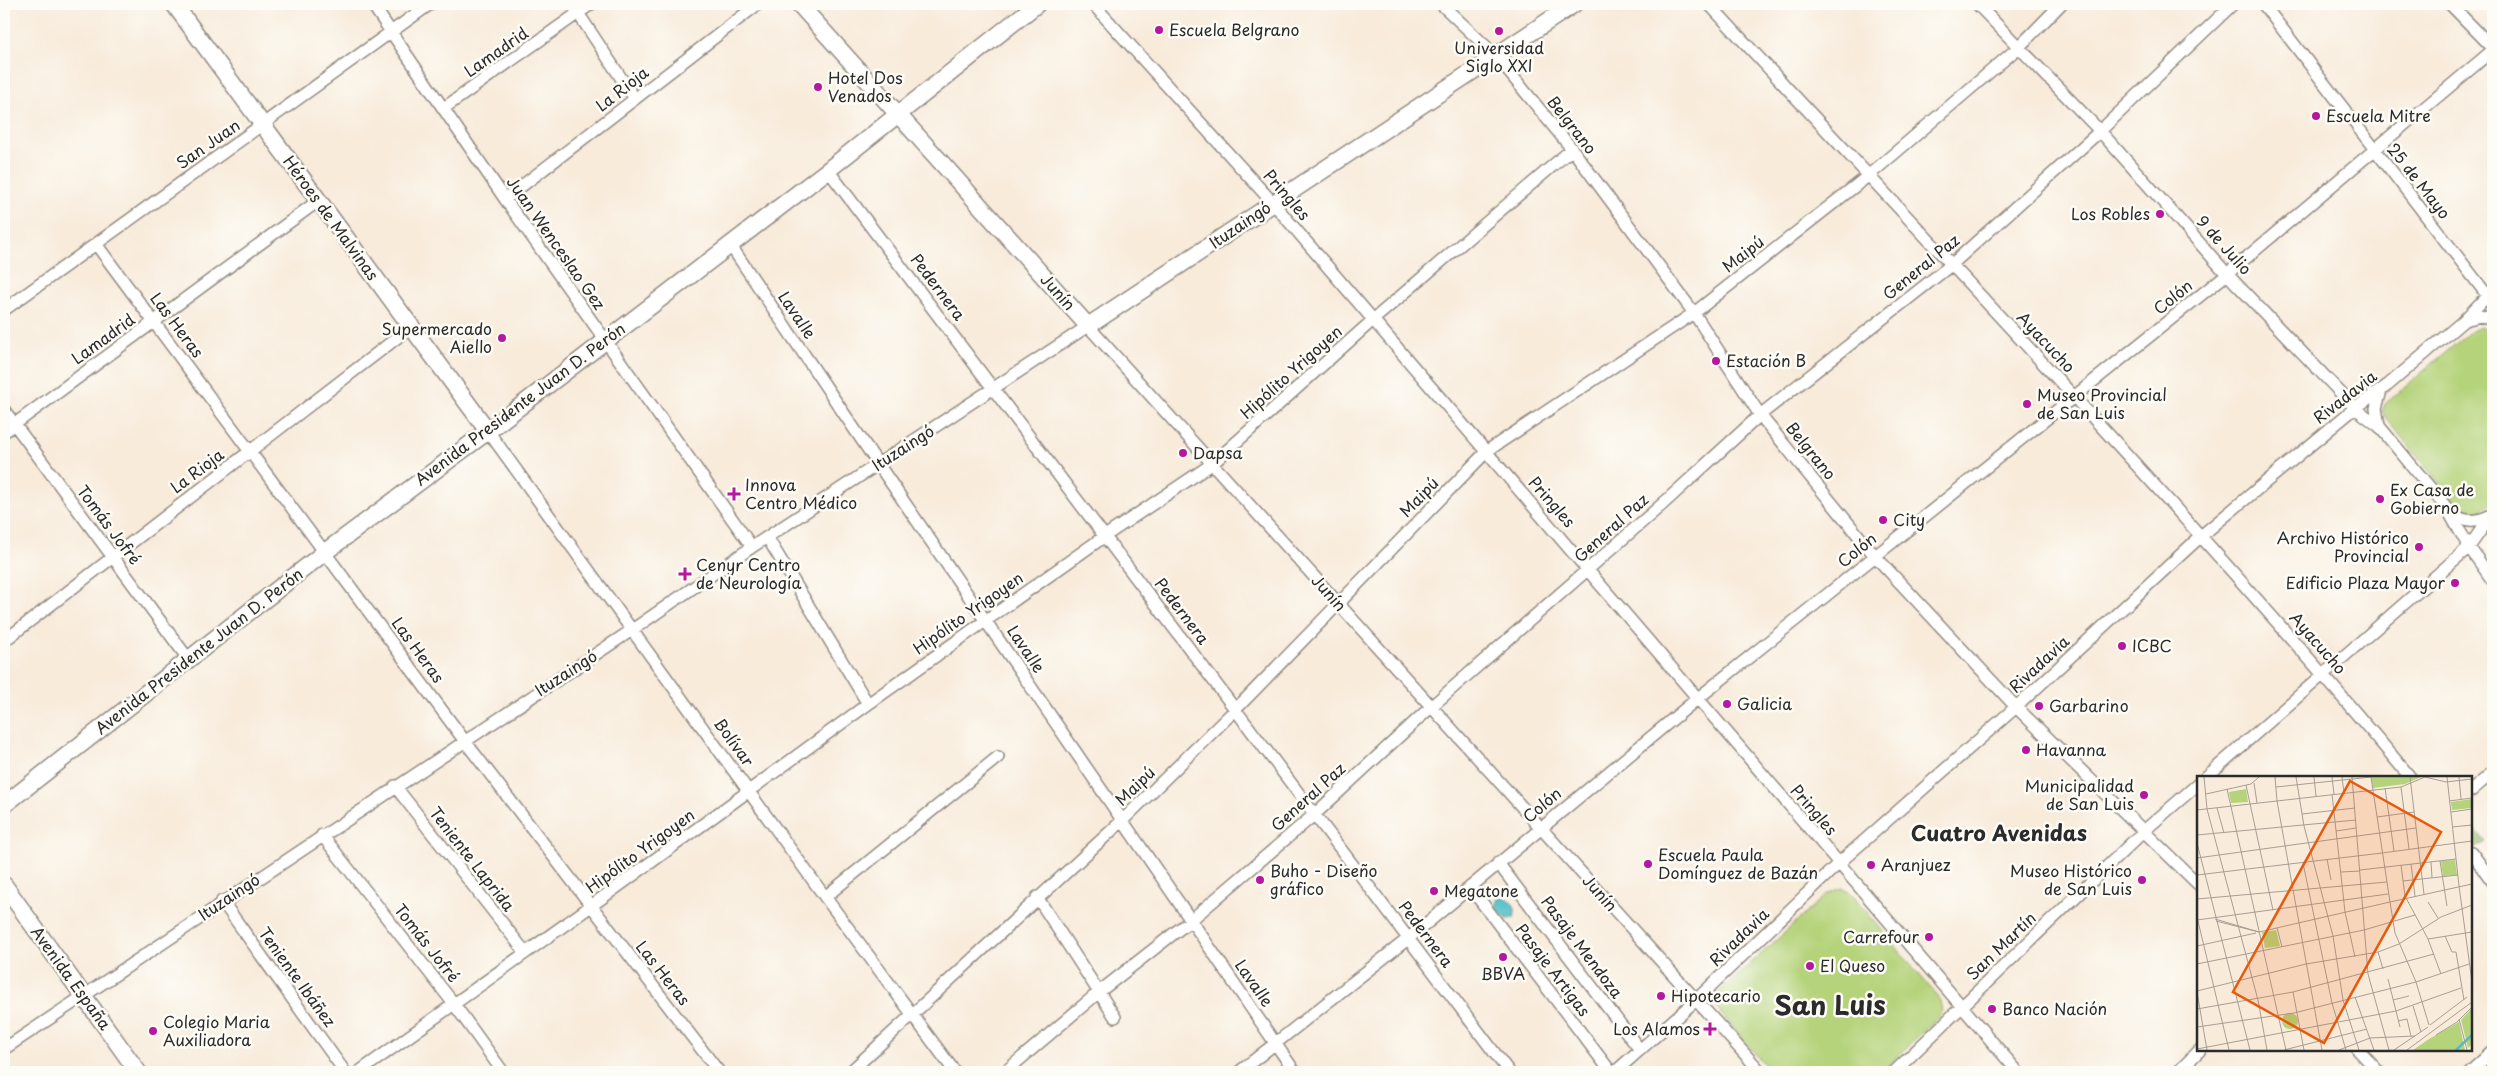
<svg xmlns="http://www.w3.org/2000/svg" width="2497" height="1076" font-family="'Playpen Sans',sans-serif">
	<rect width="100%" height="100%" fill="#fdfcf7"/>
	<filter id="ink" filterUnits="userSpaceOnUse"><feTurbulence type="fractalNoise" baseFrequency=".02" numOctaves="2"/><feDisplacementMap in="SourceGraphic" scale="10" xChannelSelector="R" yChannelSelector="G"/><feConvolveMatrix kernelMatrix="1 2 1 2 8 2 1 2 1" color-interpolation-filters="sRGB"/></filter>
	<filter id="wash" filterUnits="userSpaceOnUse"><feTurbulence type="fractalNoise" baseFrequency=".0096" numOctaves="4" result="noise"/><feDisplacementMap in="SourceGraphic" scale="20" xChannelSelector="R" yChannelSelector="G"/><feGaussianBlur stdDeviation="1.12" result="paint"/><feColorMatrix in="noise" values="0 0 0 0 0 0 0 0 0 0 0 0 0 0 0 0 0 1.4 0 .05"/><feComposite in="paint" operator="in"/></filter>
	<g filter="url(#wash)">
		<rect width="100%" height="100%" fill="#f8ebda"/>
		<path fill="#b5d37a" stroke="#707f52" d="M2481 327 2493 331V502L2480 512 2470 514 2459 507 2385 417 2382 411 2385 404 2472 330Z
			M1842 888 1849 891 1939 998 1942 1010 1939 1016 1882 1072H1771L1717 1009 1714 997 1827 894Z"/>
		<path fill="#90b56a" stroke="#5e704a" d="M2472 825 2486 842 2474 850 2471 845Z"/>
		<path fill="#50bec7" stroke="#3e7479" d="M1499 897C1511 896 1518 907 1514 918L1508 919C1499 915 1492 906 1499 897Z"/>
	</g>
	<g filter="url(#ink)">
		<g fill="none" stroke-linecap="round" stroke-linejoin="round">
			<g stroke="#928b82" stroke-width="14">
				<path id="street" d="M372 4 505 199 752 547
					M572 4 635 99
					M1093 4 1273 203 2018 1072
					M1441 4 1495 55 1572 149 1694 313 1760 415 1875 556 2016 707 2198 884
					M1709 4C1945 259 2187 511 2410 777
					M1977 4 2100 131 2227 274 2355 408 2379 426 2446 507 2469 547 2493 581
					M2263 4 2487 295 2493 307
					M2450 4 2493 48
					M444 108 591 4
					M828 170 1509 1072
					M505 199 758 4
					M729 243 878 464 1295 1072
					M96 244 464 740 719 1072
					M4 310 430 4
					M2465 320 2480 316 2493 319
					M4 410 189 660
					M2379 426 2376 408 2381 391
					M488 431 825 897 955 1072
					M4 432 318 201
					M2449 511C2461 522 2476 523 2491 515
					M767 537 868 704
					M4 641 411 327
					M2206 777 2469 547 2493 513
					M395 786 525 952
					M2471 791 2493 772
					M322 835 454 1004 503 1072
					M2471 852 2493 882
					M1498 863 1640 1050
					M1470 887 1611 1072
					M825 897 998 757
					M1037 897 1115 1017
					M222 901 345 1072
					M4 1049 632 630 752 547 1088 326 1761 1072
					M2358 1050 2379 1072
					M359 1072 591 906 868 704 1105 536 1212 464 1373 320 1572 149
					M850 1072 1123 820 1236 709 1487 451 1694 313 1868 176 2019 47 2061 4
					M1005 1072 1099 992 1191 920 1315 814 1432 706 1666 501 1760 415 1951 265 2100 131 2233 4
					M1239 1072 1409 938 1697 699 2227 274 2493 50
					M1615 1072 1696 1000 1839 863 2016 707 2201 536 2355 408 2388 385 2462 322 2493 290
					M1894 1072 2145 830 2198 784
					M2178 1072 2200 1050
					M2470 1072 2493 1051"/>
			</g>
			<g stroke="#928b82" stroke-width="19">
				<path id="secondary" d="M174 4 488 431
					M799 4 1088 326 1574 4
					M4 805 325 552 488 431 828 170 1037 4
					M4 885 138 1072"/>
			</g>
			<use href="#street" stroke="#fff" stroke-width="11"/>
			<use href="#secondary" stroke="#fff" stroke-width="16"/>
		</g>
	</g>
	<g fill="#b5179e" stroke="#fdfcf7" stroke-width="2">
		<circle cx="1159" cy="30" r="5"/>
		<circle cx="1499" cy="31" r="5"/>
		<circle cx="818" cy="87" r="5"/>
		<circle cx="2316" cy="116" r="5"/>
		<circle cx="2160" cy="214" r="5"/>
		<circle cx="502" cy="338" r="5"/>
		<circle cx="1716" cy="361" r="5"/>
		<circle cx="2027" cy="404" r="5"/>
		<circle cx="1183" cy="453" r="5"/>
		<path d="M731.5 486.5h5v5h5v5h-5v5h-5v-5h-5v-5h5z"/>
		<circle cx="2380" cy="499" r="5"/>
		<circle cx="1883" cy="520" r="5"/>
		<circle cx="2419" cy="547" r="5"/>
		<path d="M682.5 566.5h5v5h5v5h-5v5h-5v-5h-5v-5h5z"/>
		<circle cx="2455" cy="583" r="5"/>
		<circle cx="2122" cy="646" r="5"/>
		<circle cx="1727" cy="704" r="5"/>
		<circle cx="2039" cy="706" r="5"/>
		<circle cx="2026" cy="750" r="5"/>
		<circle cx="2144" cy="795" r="5"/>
		<circle cx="1648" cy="864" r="5"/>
		<circle cx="1871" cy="865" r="5"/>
		<circle cx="1260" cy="880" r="5"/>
		<circle cx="2142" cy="880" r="5"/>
		<circle cx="1434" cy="891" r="5"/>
		<circle cx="1929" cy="937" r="5"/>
		<circle cx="1503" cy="957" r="5"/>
		<circle cx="1810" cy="966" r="5"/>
		<circle cx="1661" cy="996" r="5"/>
		<circle cx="1992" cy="1009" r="5"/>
		<path d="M1707.5 1021.5h5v5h5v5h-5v5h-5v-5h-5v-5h5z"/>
		<circle cx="153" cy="1031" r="5"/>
	</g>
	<g text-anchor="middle" stroke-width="5" stroke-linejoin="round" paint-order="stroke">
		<g font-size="16" fill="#2b2b2b" stroke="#fdfcf7" text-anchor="start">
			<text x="1169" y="36">Escuela Belgrano</text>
			<text x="1499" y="54" text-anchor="middle">Universidad<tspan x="1499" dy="18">Siglo XXI</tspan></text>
			<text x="828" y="84">Hotel Dos<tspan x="828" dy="18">Venados</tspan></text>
			<text x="2326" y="122">Escuela Mitre</text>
			<text x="2150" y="220" text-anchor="end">Los Robles</text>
			<text x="492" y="335" text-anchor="end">Supermercado<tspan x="492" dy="18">Aiello</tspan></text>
			<text x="1726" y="367">Estación B</text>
			<text x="2037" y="401">Museo Provincial<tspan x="2037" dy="18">de San Luis</tspan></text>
			<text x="1193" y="459">Dapsa</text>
			<text x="745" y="491">Innova<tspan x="745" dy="18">Centro Médico</tspan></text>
			<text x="2390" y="496">Ex Casa de<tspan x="2390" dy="18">Gobierno</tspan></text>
			<text x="1893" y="526">City</text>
			<text x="2409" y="544" text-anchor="end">Archivo Histórico<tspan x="2409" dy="18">Provincial</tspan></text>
			<text x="696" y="571">Cenyr Centro<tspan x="696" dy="18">de Neurología</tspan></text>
			<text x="2445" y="589" text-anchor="end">Edificio Plaza Mayor</text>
			<text x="2132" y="652">ICBC</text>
			<text x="1737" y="710">Galicia</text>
			<text x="2049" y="712">Garbarino</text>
			<text x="2036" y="756">Havanna</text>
			<text x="2134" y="792" text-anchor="end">Municipalidad<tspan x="2134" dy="18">de San Luis</tspan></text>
			<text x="1658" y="861">Escuela Paula<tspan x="1658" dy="18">Domínguez de Bazán</tspan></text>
			<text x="1881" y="871">Aranjuez</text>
			<text x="1270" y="877">Buho - Diseño<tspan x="1270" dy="18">gráfico</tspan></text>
			<text x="2132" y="877" text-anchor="end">Museo Histórico<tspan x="2132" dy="18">de San Luis</tspan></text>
			<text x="1444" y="897">Megatone</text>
			<text x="1919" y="943" text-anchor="end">Carrefour</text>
			<text x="1820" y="972">El Queso</text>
			<text x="1503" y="980" text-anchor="middle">BBVA</text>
			<text x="1671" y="1002">Hipotecario</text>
			<text x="2002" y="1015">Banco Nación</text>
			<text x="163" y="1028">Colegio Maria<tspan x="163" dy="18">Auxiliadora</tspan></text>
			<text x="1700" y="1035" text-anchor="end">Los Alamos</text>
		</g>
		<g font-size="16" fill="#2b2b2b" stroke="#fdfcf7">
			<text transform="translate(496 52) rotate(-35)" y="6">Lamadrid</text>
			<text transform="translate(622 89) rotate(-38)" y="6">La Rioja</text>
			<text transform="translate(1572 125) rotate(52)" y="6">Belgrano</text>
			<text transform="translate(208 144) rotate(-35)" y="6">San Juan</text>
			<text transform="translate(2419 181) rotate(52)" y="6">25 de Mayo</text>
			<text transform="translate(1287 195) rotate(49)" y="6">Pringles</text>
			<text transform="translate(331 218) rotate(54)" y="6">Héroes de Malvinas</text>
			<text transform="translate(1240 225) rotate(-34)" y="6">Ituzaingó</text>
			<text transform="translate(556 243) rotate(55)" y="6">Juan Wenceslao Gez</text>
			<text transform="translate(2224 245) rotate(48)" y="6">9 de Julio</text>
			<text transform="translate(1743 254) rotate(-38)" y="6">Maipú</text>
			<text transform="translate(1921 267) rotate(-39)" y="6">General Paz</text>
			<text transform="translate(938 287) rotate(53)" y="6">Pedernera</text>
			<text transform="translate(1058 292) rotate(48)" y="6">Junín</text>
			<text transform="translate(2173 297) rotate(-39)" y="6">Colón</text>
			<text transform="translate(797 315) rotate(56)" y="6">Lavalle</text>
			<text transform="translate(177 325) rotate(53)" y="6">Las Heras</text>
			<text transform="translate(103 339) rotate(-36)" y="6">Lamadrid</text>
			<text transform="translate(2046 342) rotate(47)" y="6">Ayacucho</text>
			<text transform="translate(1291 372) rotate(-42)" y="6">Hipólito Yrigoyen</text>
			<text transform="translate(2345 397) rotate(-38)" y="6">Rivadavia</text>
			<text transform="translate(520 404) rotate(-37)" y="6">Avenida Presidente Juan D. Perón</text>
			<text transform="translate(903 448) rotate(-33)" y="6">Ituzaingó</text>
			<text transform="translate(1811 451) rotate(51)" y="6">Belgrano</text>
			<text transform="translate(197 471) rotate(-37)" y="6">La Rioja</text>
			<text transform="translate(1419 497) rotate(-46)" y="6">Maipú</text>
			<text transform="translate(1552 502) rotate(49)" y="6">Pringles</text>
			<text transform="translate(109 525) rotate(53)" y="6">Tomás Jofré</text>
			<text transform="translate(1611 528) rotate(-42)" y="6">General Paz</text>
			<text transform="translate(1857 550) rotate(-39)" y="6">Colón</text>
			<text transform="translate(1329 593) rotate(48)" y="6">Junín</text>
			<text transform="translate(1182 611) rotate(53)" y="6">Pedernera</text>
			<text transform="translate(968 613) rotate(-35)" y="6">Hipólito Yrigoyen</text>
			<text transform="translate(2318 643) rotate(49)" y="6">Ayacucho</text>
			<text transform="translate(1026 649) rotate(56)" y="6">Lavalle</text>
			<text transform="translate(418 650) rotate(54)" y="6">Las Heras</text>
			<text transform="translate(199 651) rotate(-38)" y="6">Avenida Presidente Juan D. Perón</text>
			<text transform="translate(2039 664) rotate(-43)" y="6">Rivadavia</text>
			<text transform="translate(566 673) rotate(-33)" y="6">Ituzaingó</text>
			<text transform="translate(734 742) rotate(54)" y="6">Bolívar</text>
			<text transform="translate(1135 786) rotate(-44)" y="6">Maipú</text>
			<text transform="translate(1308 797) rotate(-42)" y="6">General Paz</text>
			<text transform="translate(1542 805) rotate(-40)" y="6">Colón</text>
			<text transform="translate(1814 810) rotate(49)" y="6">Pringles</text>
			<text transform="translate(640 851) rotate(-36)" y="6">Hipólito Yrigoyen</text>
			<text transform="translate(472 859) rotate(52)" y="6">Teniente Laprida</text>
			<text transform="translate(1600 893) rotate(48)" y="6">Junín</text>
			<text transform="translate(229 897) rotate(-34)" y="6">Ituzaingó</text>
			<text transform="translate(1426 934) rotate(53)" y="6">Pedernera</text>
			<text transform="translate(1739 937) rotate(-44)" y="6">Rivadavia</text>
			<text transform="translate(427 943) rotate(52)" y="6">Tomás Jofré</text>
			<text transform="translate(2001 946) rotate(-44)" y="6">San Martín</text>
			<text transform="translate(1582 947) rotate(53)" y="6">Pasaje Mendoza</text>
			<text transform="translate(1553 970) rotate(53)" y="6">Pasaje Artigas</text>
			<text transform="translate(663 973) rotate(52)" y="6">Las Heras</text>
			<text transform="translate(297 977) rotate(54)" y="6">Teniente Ibáñez</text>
			<text transform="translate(71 978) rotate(54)" y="6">Avenida España</text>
			<text transform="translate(1254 983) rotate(55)" y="6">Lavalle</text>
		</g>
		<g font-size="21" font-weight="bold" fill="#2b2b2b" stroke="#fdfcf7">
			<text x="1999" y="841">Cuatro Avenidas</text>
		</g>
		<g font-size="26" font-weight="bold" fill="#2b2b2b" stroke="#fdfcf7">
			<text x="1830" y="1015">San Luis</text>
		</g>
	</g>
	<g transform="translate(2197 776)">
		<rect width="275" height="275" fill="#f8ebda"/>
		<path d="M174 1H224L208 8 176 12ZM49 13 51 26 34 27 32 16ZM275 23V32L255 34 254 26ZM258 84 260 99 246 100 244 85ZM79 154 83 170 68 172 65 156ZM275 232V268L271 272 264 244ZM85 245a8 8 0 1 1 16 0a8 8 0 1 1-16 0ZM262 246 268 274H216L232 263Z" fill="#b5d37a"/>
		<path fill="none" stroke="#50bec7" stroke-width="2.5" d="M259 274 275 259"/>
		<path fill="none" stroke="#a69e94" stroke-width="1" d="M7 1 10 33M78 1 80 25M99 1 107 50 136 160 146 224 162 274M117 1 119 20M135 1 137 18M145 1 147 17M155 1 171 198 192 274M174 1 193 126 275 108M213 1 227 118M250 1 262 110M262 1 264 23M57 7 60 27M49 9 76 134M79 11 174 1M204 11 212 73M188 12 197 75M30 13 62 155M9 18 54 8 62 1M135 18 148 136 158 181M80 25 125 274M252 25 275 22M20 32 27 57M10 33 61 224 70 274M0 34 204 11 228 1 249 6 275 3M254 36 275 33M105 38 158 32M180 41 217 36M255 51 275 49M139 55 159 52M0 59 159 44M0 67 53 274M185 77 275 65M0 82 219 52M130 83 134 104M243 85 250 130M234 86 235 102M106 87 135 227 149 274M214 88 218 120M204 89 208 120 231 163 244 198M163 94 259 83M144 96 163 95M0 99 185 77M206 105 261 99M262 110 275 206M0 123 190 106M231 126 241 142M0 141 32 274M18 143 62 156 19 145M0 144 191 118M80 152 85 171M62 155 89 274M62 156 193 126 198 157 219 206 232 249M248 160 255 176H259L267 224M231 163 275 156M0 170 59 157M181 176 186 193M0 188 167 154 218 139M191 203 203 251M0 215 109 188 181 176 202 168 244 141 275 129M0 216 10 274M96 216 107 274M158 221 177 274M196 224 212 220M216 230 224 256M0 233 96 216 237 178M262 243 270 274M201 245 210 243 214 260M233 249 270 221M0 251 97 237 219 206 272 188M239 259 260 246 275 231M0 273 199 235 264 212M87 274 170 253M142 274 173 262 218 260M197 274 231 251M210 274 275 226"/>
		<path fill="#e8590c" fill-opacity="0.15" stroke="#e8590c" stroke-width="2.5" d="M153 5 244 56 127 267 36 216Z"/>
		<rect width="275" height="275" fill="none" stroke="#2b2b2b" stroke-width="2.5"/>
	</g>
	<rect width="2497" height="1076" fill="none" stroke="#fdfcf7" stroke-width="20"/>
</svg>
